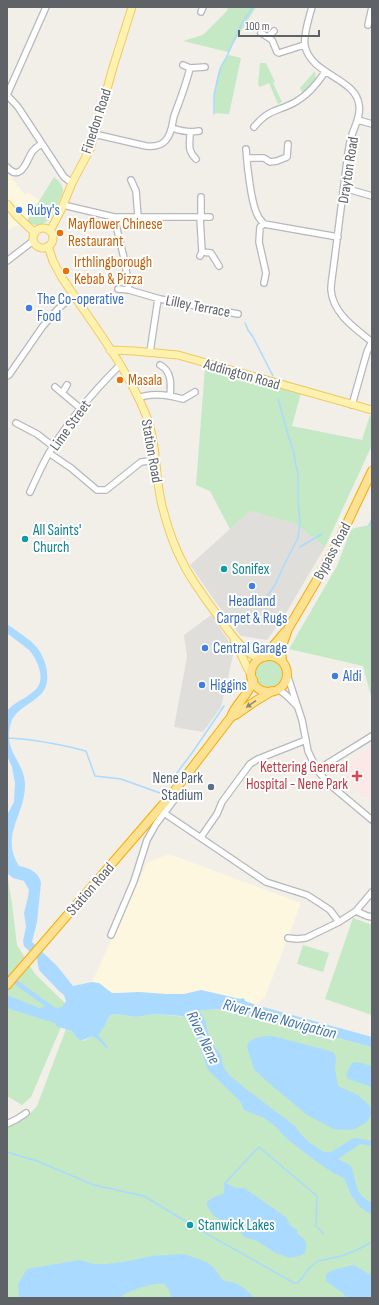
<svg xmlns="http://www.w3.org/2000/svg" width="379" height="1305" font-family="'Sofia Sans Condensed',sans-serif">
	<rect width="100%" height="100%" fill="#f1efe8"/>
	<path fill="#fef7e0" d="M7 172 25 195 27 192 39 200 26 221 7 230Z
		M169 854 301 903 265 997 256 1005 241 999 201 990 184 994H166L139 992 112 993 92 982 147 863Z"/>
	<path fill="#e0deda" d="M250 511 296 524 325 547 283 618 267 640 241 636 217 604 190 565Z
		M211 615 226 637 234 651 221 707 203 732 174 727 187 657 184 635Z"/>
	<path fill="#fce8e6" d="M371 746 372 747V802L343 780V773Z"/>
	<path fill="#c5e8c5" d="M228 7H256L228 52 183 41 203 35 227 11Z
		M229 55 241 58 229 114 214 113C214 97 215 65 229 55Z
		M260 63H266L275 82 273 83 282 102 278 104 269 83 260 87 258 85Z
		M315 71 316 80 310 89 303 94 300 88Z
		M54 177C58 181 62 183 63 190 63 193 62 196 60 199 56 213 43 234 27 221Z
		M205 368 301 393 292 426 362 440 370 415 372 422V445L325 547 296 524 250 511 230 529 210 491 196 485Z
		M369 525H372V700L363 666 289 649 337 566 351 529Z
		M256 674a13 13 0 1 1 26 0a13 13 0 1 1-26 0Z
		M7 873 12 904 17 945 35 974 71 1009 61 1027 31 1097 22 1105 7 1096Z
		M353 918 372 925V1015L325 999Z
		M303 945 329 953 323 972 297 964Z
		M208 1009 237 1012 275 1020 282 1025H289L372 1047V1298H7V1151H10L7 1150V1127L28 1116 37 1106 66 1029 73 1031 84 1041 91 1037H95L104 1027 110 1015 116 1014 136 1017 155 1014 186 1017 200 1011Z"/>
	<path fill="#aadaff" d="M7 624C15 630 33 641 38 649 47 661 53 685 39 696 30 704 14 711 11 723 2 753 26 761 25 787 24 816 0 836 19 866 29 868 39 872 41 883L37 922 32 942 57 966 73 986 92 982 99 983 112 993H118L139 992 166 994H184L201 990 240 999 244 998 245 1001 256 1005 372 1037V1047L289 1025C282 1025 280 1022 274 1020 258 1014 215 1006 200 1011V1013L205 1020 210 1041 221 1055 223 1066 229 1075 246 1089 295 1126 300 1133 310 1143 324 1152H331L352 1139 356 1138 372 1141V1146L360 1144 338 1159 351 1166C357 1182 354 1194 372 1203V1215L360 1207 351 1195 344 1178 333 1173 313 1159 286 1138 273 1124 264 1118 244 1110 240 1101 208 1070 200 1048 194 1025 190 1020 182 1016 155 1014 136 1017 116 1014 110 1015 104 1027 98 1035 108 1047 107 1049C103 1045 99 1039 94 1037 88 1035 81 1048 72 1031L56 1026 55 1023 7 1008V995L39 1008 44 1007 45 1006 7 979V973L54 1007 58 1008 62 1007 66 1001 64 995 59 991 39 970 37 959 24 946 23 941 26 927 24 913 28 897 29 890 24 881 13 878 7 873V815L14 802 15 783 12 767 7 756V711C17 700 24 700 34 691 47 681 38 660 29 650 22 644 14 639 7 633Z
		M268 1036H273L333 1052 336 1057 335 1070 338 1086 358 1095 370 1106 371 1114 367 1122 355 1129 346 1130 334 1129 307 1115 262 1077 254 1069 247 1047 249 1042 255 1038Z
		M357 1062 372 1066V1087L348 1079 346 1074 352 1063Z
		M225 1183 236 1188H244L286 1217 290 1225 297 1230V1233C305 1240 308 1241 305 1253L300 1256 290 1258 274 1252 257 1241 244 1237 239 1230 234 1227 214 1216 207 1206V1202L212 1198 225 1193Z
		M184 1254C192 1257 209 1261 214 1268 218 1273 220 1277 224 1281 238 1281 246 1290 255 1298H171L169 1290 165 1284C153 1282 129 1290 119 1298H19L18 1284 27 1269 80 1260 94 1264H106L124 1262 152 1256Z
		M354 1265 372 1276V1298H346L344 1294 326 1281V1274L333 1270Z"/>
	<g fill="none" stroke-linecap="round" stroke-linejoin="round">
		<path stroke="#aadaff" stroke-width="1.5" d="M214 114V95L220 69 227 56 240 27 253 7
			M245 323 248 330 253 337 273 376
			M372 519 369 525H372
			M300 547 322 534
			M266 598 275 585 284 565 298 538 300 522 298 500V473L295 462 294 452 289 438 278 399
			M7 738C34 739 59 744 86 751L95 776 121 779 160 793 166 787
			M173 778 192 753 224 706
			M7 1152 37 1161 94 1185 144 1196 195 1227 294 1283H298L310 1267 318 1261 342 1256 359 1249 372 1242
			M225 1193V1183L259 1147 317 1196 316 1226 324 1234"/>
		<g stroke="#b5b8bc" stroke-width="8">
			<path id="minor" d="M312 7C309 17 303 37 305 46 311 75 356 78 359 105 361 115 355 125 352 135 350 140 349 147 348 153L333 271C332 278 331 284 331 290 333 314 355 328 372 342
				M201 12 203 7
				M368 25 372 7
				M261 33 272 40 277 52 279 53 304 45
				M268 37 274 31
				M183 65 190 68 205 67
				M7 95 18 107 64 177 72 183
				M7 95 46 7
				M358 120 372 124
				M254 127C269 108 279 112 297 101 309 94 317 84 325 72
				M172 128C181 131 189 133 199 131
				M190 133C190 145 187 150 196 159
				M94 134 146 146C154 147 161 146 166 140 172 133 172 124 174 116 180 100 186 85 190 68
				M246 149C247 164 251 204 258 216 259 219 262 221 264 224L338 237
				M247 158H264L270 162 277 161 287 157 288 144
				M7 167C21 183 27 160 32 152 35 148 38 146 42 144
				M131 180 136 191 138 217
				M344 188 372 196
				M63 205 114 217H210
				M114 217 125 262 129 290
				M201 217V197
				M264 224 260 227 259 242 266 273 264 283
				M202 252 211 253 219 266
				M200 256 202 252 200 217
				M7 261 33 241
				M118 289 129 290 160 299 238 314
				M150 352 158 299
				M160 365C172 371 171 385 170 396
				M7 376 9 375 43 326 57 310 73 295
				M55 387 80 408
				M62 393 67 385
				M138 398C152 392 169 395 183 399L195 392
				M352 405 367 352 372 341
				M16 423 37 434 54 447
				M49 453 71 468 97 490H106L141 462 156 460
				M30 492C36 479 42 465 49 453 69 420 93 392 120 365
				M286 671 302 720 308 751 317 770 329 784 372 820
				M278 689 286 695 297 706
				M317 770 372 736
				M164 813 266 882 307 895 318 902 330 910 339 922
				M201 837 217 814 222 802 250 764 258 759 306 740
				M356 911 367 916 372 917
				M111 935 134 881 147 840 156 824 174 800V797L172 794
				M288 938 297 939 306 938 339 922 356 911 372 892
				M7 1124 17 1119 26 1113"/>
		</g>
		<g stroke="#f2c960" stroke-width="9">
			<path id="major" d="M7 204 17 216 35 233
				M33 238a10 10 0 1 1 20 0a10 10 0 1 1-20 0Z
				M50 231 61 210 72 183 90 149 114 64 132 7
				M48 246 53 261 61 276C90 321 126 365 146 415 157 443 155 473 161 501 166 523 174 547 185 567 195 586 209 603 222 622 230 633 246 656 260 658
				M110 350 134 351 178 355 372 410
				M234 640 252 677"/>
		</g>
		<g stroke="#f9ab00" stroke-width="10">
			<path id="highway" d="M251 674a18 18 0 1 1 36 0a18 18 0 1 1-36 0Z
				M264 657 285 632
				M282 661 281 649 288 629 321 573 342 534 372 471
				M231 717 237 714 254 702 272 691
				M7 985 172 794 231 717C236 702 249 696 253 680"/>
		</g>
		<use href="#minor" stroke="#fff" stroke-width="5.5"/>
		<use href="#major" stroke="#fff2af" stroke-width="7"/>
		<use href="#highway" stroke="#fde293" stroke-width="8"/>
	</g>
	<defs><path id="oneway-solid" d="M-6-.8H1V-3.2L6.5 0L1 3.2V.8H-6Z"/></defs>
	<use fill="#8e8975" href="#oneway-solid" transform="translate(251 704) rotate(146)"/>
	<g fill="#3f7fe0" stroke="#fff" stroke-width="1.5">
		<circle cx="19" cy="210" r="4"/>
		<circle cx="29" cy="308" r="4"/>
		<circle cx="252" cy="586" r="4"/>
		<circle cx="205" cy="648" r="4"/>
		<circle cx="335" cy="676" r="4"/>
		<circle cx="202" cy="685" r="4"/>
	</g>
	<g fill="#e8710a" stroke="#fff" stroke-width="1.5">
		<circle cx="60" cy="233" r="4"/>
		<circle cx="66" cy="271" r="4"/>
		<circle cx="120" cy="380" r="4"/>
	</g>
	<g fill="#0f9aa8" stroke="#fff" stroke-width="1.5">
		<circle cx="25" cy="539" r="4"/>
		<circle cx="224" cy="569" r="4"/>
		<circle cx="190" cy="1225" r="4"/>
	</g>
	<path fill="#e0444e" stroke="#fff" stroke-width="1.5" d="M355 770h4v4h4v4h-4v4h-4v-4h-4v-4h4z"/>
	<circle fill="#5c6f8a" stroke="#fff" stroke-width="1.5" cx="211" cy="787" r="4"/>
	<g text-anchor="middle" stroke-width="4" stroke-linejoin="round" paint-order="stroke">
		<g font-size="15" fill="#5f6368" stroke="#fff">
			<text transform="translate(96 121) rotate(-72)" y="5">Finedon Road</text>
			<text transform="translate(348 170) rotate(-81)" y="5">Drayton Road</text>
			<text transform="translate(198 306) rotate(11)" y="5">Lilley Terrace</text>
			<text transform="translate(242 374) rotate(16)" y="5">Addington Road</text>
			<text transform="translate(70 425) rotate(-54)" y="5">Lime Street</text>
			<text transform="translate(152 451) rotate(80)" y="5">Station Road</text>
			<text transform="translate(332 551) rotate(-62)" y="5">Bypass Road</text>
			<text transform="translate(90 889) rotate(-49)" y="5">Station Road</text>
		</g>
		<g font-size="15" fill="#366cbe" stroke="#fff" text-anchor="start">
			<text x="27" y="215">Ruby's</text>
			<text x="37" y="304">The Co-operative<tspan x="37" dy="17">Food</tspan></text>
			<text x="252" y="606" text-anchor="middle">Headland<tspan x="252" dy="17">Carpet &amp; Rugs</tspan></text>
			<text x="213" y="653">Central Garage</text>
			<text x="343" y="681">Aldi</text>
			<text x="210" y="690">Higgins</text>
		</g>
		<g font-size="15" fill="#c56008" stroke="#fff" text-anchor="start">
			<text x="68" y="229">Mayflower Chinese<tspan x="68" dy="17">Restaurant</tspan></text>
			<text x="74" y="267">Irthlingborough<tspan x="74" dy="17">Kebab &amp; Pizza</tspan></text>
			<text x="128" y="385">Masala</text>
		</g>
		<g font-size="15" fill="#0d838f" stroke="#fff" text-anchor="start">
			<text x="33" y="535">All Saints'<tspan x="33" dy="17">Church</tspan></text>
			<text x="232" y="574">Sonifex</text>
			<text x="198" y="1230">Stanwick Lakes</text>
		</g>
		<g font-size="15" fill="#be3a42" stroke="#fff" text-anchor="end">
			<text x="348" y="772">Kettering General<tspan x="348" dy="17">Hospital - Nene Park</tspan></text>
		</g>
		<g font-size="15" fill="#4e5e75" stroke="#fff" text-anchor="end">
			<text x="203" y="783">Nene Park<tspan x="203" dy="17">Stadium</tspan></text>
		</g>
		<g font-size="16" font-style="italic" fill="#4174aa" stroke="#fff">
			<text transform="translate(280 1018) rotate(15)" y="6">River Nene Navigation</text>
			<text transform="translate(204 1037) rotate(64)" y="6">River Nene</text>
		</g>
	</g>
	<rect width="379" height="1305" fill="none" stroke="#5f6368" stroke-width="16"/>
	<path d="M239 30v6h80v-6" fill="none" stroke="#5f6368" stroke-width="2"/>
	<text x="245" y="30" font-size="12" fill="#5f6368" stroke="#ffffff" stroke-width="3" paint-order="stroke">100 m</text>
</svg>
